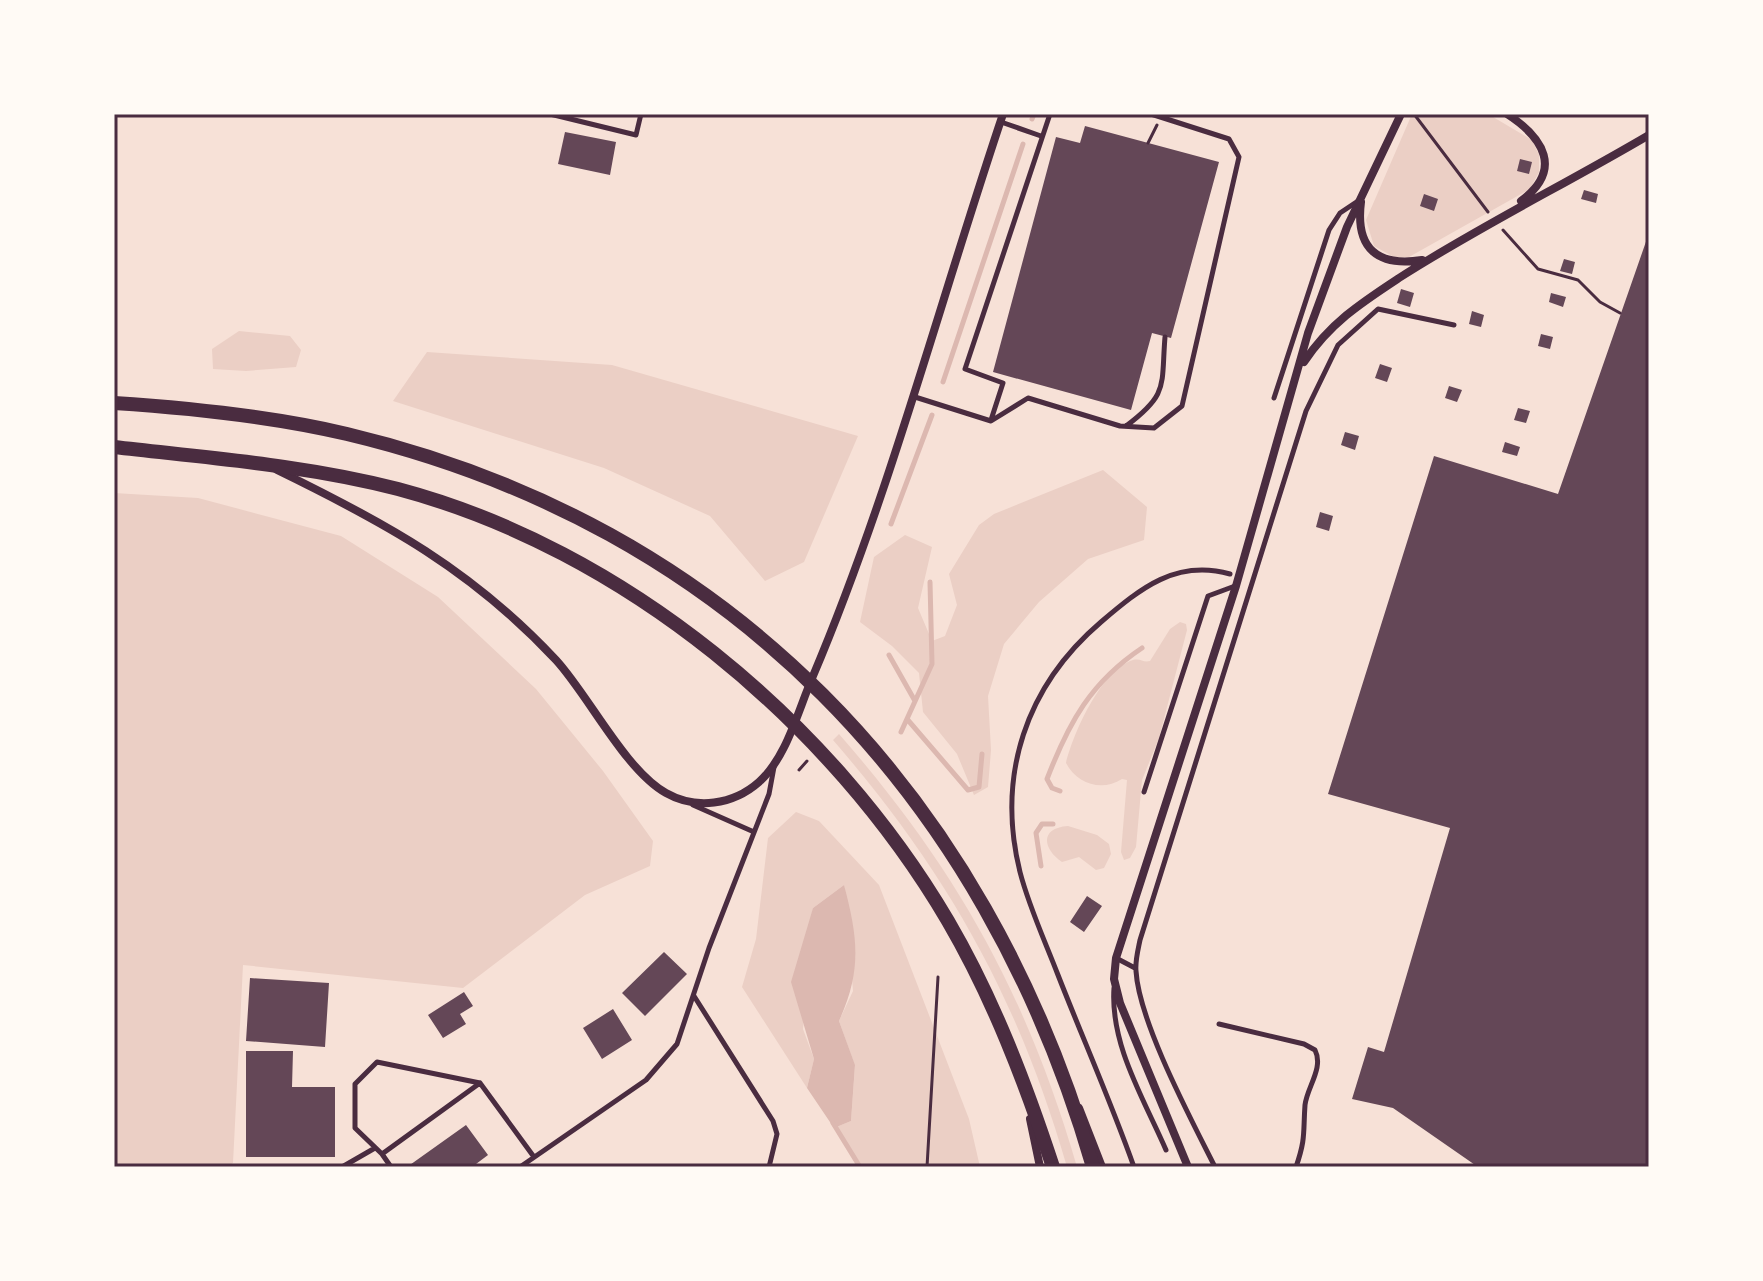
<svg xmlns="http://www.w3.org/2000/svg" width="1763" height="1281" font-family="'Noto Sans',sans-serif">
	<rect width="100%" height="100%" fill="#f7e1d7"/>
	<path fill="#ebcfc5" d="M1412 114H1488L1532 140 1539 155V172L1530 189 1409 257H1394L1374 246 1366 220Z
		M239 331 290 336 301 350 296 367 246 371 213 369 212 349Z
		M427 352 612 365 858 436 804 562 765 581 710 516 604 468 393 401Z
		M1103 470 1147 507 1144 540 1088 559 1039 602 1004 644 988 696 991 750 988 787 974 795 957 754 923 712 919 673 892 646 860 622 874 557 905 535 932 547 918 608 932 641 945 636 957 605 949 574 979 525 994 514Z
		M114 493 198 498 341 536 438 597 536 689 603 771 653 841 650 866 585 895 463 988 243 965 233 1163 227 1167H114Z
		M1180 622 1186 624 1187 630 1159 738 1142 780 1136 847 1130 858 1124 860 1121 852 1127 780 1122 779C1102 792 1077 784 1066 763 1073 734 1101 670 1133 660 1141 658 1143 663 1150 661L1170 629Z
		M839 734C957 869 1027 995 1077 1167H1067C1018 998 948 873 833 740Z
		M796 812 819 821 879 885 969 1119 980 1167H858L834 1128 851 1121 855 1066 839 1021 853 991 844 885 813 908 803 1029 814 1059 807 1088 742 987 756 939 768 838Z
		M1068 826 1097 835 1109 844 1111 854 1104 868 1096 870 1079 857 1062 862C1042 848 1040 828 1068 826Z"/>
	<path fill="#dcb8b0" d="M844 885C858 938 862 970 839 1021L855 1065 851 1121 834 1128 807 1088 814 1059 791 982 813 908Z"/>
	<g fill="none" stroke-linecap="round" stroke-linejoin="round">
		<path stroke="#dcb8b0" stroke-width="5" d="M1032 119 1034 114
			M943 382 1023 144
			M891 524 932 415
			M889 655 915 701
			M907 719 968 790 979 787 982 754
			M901 732 932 664 930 582
			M1060 791 1052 788 1047 779C1069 722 1091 682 1142 648
			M1041 866 1036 833 1042 824H1053
			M833 1123 860 1167"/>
	</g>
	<path fill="#644757" d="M1085 126 1219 162 1171 338 1152 333 1131 410 993 372 1056 137 1080 143Z
		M565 132 616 142 610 175 558 164Z
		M1520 159 1532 162 1529 174 1517 171Z
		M1584 190 1598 194 1596 203 1581 199Z
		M1424 194 1438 199 1434 211 1420 206Z
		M1649 233V1167H1478L1393 1108 1352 1099 1368 1047 1384 1052 1450 828 1328 794 1434 456 1558 494Z
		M1564 259 1575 262 1572 274 1560 271Z
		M1401 289 1414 293 1410 307 1397 303Z
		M1551 293 1566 297 1563 307 1549 302Z
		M1472 311 1484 315 1481 327 1469 324Z
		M1541 334 1553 337 1550 349 1538 346Z
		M1380 364 1392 368 1387 382 1375 378Z
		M1449 386 1462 390 1457 402 1445 398Z
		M1518 408 1530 411 1526 423 1514 420Z
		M1345 432 1359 436 1355 450 1341 445Z
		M1505 442 1520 447 1517 456 1502 452Z
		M1320 512 1333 516 1329 531 1316 527Z
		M1087 896 1102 906 1084 932 1070 922Z
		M664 952 687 974 645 1016 622 993Z
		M250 978 329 983 325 1047 246 1041Z
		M464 992 473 1006 460 1014 466 1024 443 1038 428 1015Z
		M613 1009 632 1040 602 1059 583 1028Z
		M246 1051H293L292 1087H335V1157H246Z
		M466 1125 488 1155 472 1167H407Z"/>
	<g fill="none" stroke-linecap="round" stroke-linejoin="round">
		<path stroke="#4a2c40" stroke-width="3" d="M1414 114 1488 212
			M1148 143 1157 125
			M1503 230 1538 269 1578 280 1600 302 1620 313
			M799 770 807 761
			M927 1167 938 977"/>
		<path stroke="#4a2c40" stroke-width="5" d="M550 114 636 135 641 114
			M1001 122 1041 136
			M915 397 991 421 1028 398 1120 426 1154 428 1182 406 1239 157 1229 139 1151 114
			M1274 398 1329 230 1340 213 1358 201
			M991 420 1003 383 965 369 1050 114
			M1126 426C1169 394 1161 386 1165 337
			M1144 792 1208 596 1235 586
			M693 805 754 832
			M1116 958 1135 968
			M1114 988C1110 1045 1144 1099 1166 1150
			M694 996 773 1121 777 1134 769 1167
			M1219 1024 1304 1044 1315 1050C1324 1068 1307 1087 1305 1105 1303 1133 1306 1138 1296 1167
			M382 1154 355 1128V1084L377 1062 480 1083
			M342 1167 375 1148
			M391 1167 382 1154 480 1083 534 1157
			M520 1167 646 1080 677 1044 709 948 769 794 774 767
			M1134 1167C1111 1102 1083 1039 1058 975 1045 941 1029 907 1020 872 996 775 1026 686 1101 622 1141 588 1176 559 1230 574
			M1215 1167C1191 1119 1139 1022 1136 971 1135 961 1138 950 1140 940L1306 411 1338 345 1378 309 1454 325"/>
		<path stroke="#4a2c40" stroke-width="8" d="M1507 114C1544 138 1563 170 1521 201
			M1361 202C1355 249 1378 267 1422 260
			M1304 362C1330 323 1361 303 1399 278 1480 226 1566 184 1649 135
			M277 470C386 523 472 570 556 660 589 696 625 770 666 793 696 810 733 805 759 782 787 757 798 710 813 676 890 494 940 301 1003 114
			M1079 1108 1102 1167
			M1030 1119 1040 1167
			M1188 1167 1120 1003 1114 979 1116 958 1236 586 1308 333 1347 227 1401 114"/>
		<path stroke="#4a2c40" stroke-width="14" d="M114 403C191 408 271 416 347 434 729 525 985 794 1093 1167
			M114 447C209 458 305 465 398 489 624 549 831 722 948 921 993 998 1025 1082 1053 1167"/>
	</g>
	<rect width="1763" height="1281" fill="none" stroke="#fffaf5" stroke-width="232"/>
	<rect x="116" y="116" width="1531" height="1049" fill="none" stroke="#4a2c40" stroke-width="3"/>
</svg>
